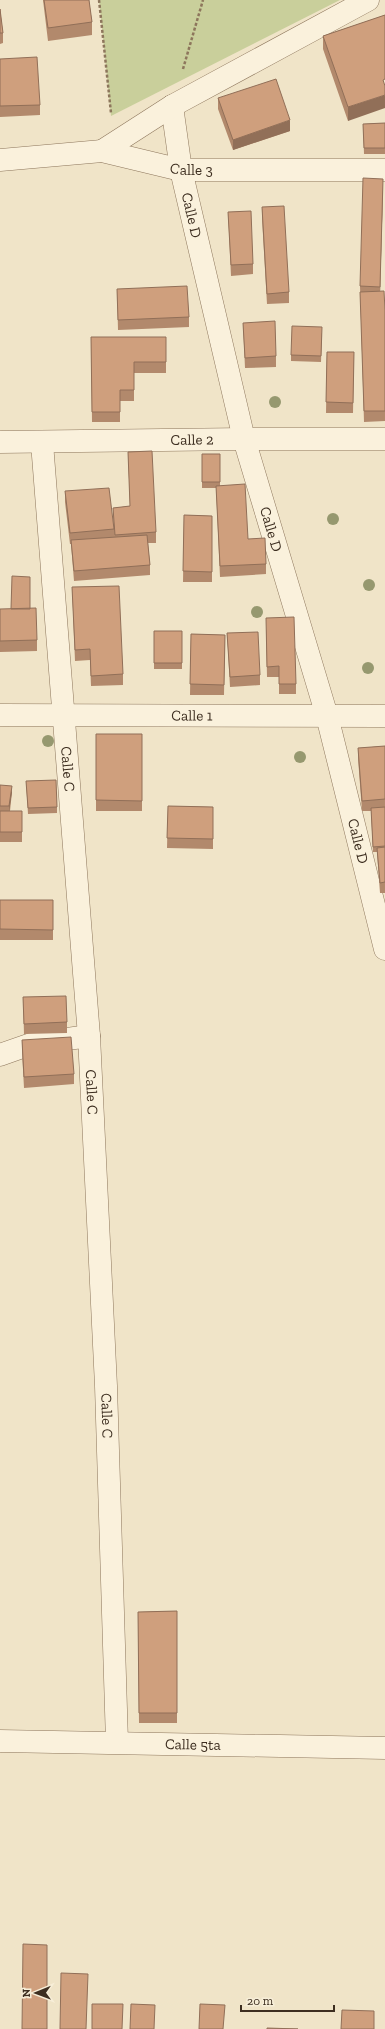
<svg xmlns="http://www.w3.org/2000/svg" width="385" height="2029" font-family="'Zilla Slab',serif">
	<rect width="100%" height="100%" fill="#f0e4c8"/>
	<path fill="#c9cf9b" d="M99 0H340L111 116Z"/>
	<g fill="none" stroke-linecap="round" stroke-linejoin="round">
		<g stroke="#8d765c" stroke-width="23">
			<g id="minor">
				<path id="s1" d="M172 106 181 170 244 439 327 716 385 949"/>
				<path d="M102 151 172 106 368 0"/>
				<path id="s2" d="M0 160 102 151 181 170H385"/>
				<path id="s3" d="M0 442 244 439H385"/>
				<path id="s4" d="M42 443 89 1036 106 1386 117 1742"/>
				<path id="s5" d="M0 715 385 716"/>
				<path d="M0 1055 31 1044 89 1036"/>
				<path id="s6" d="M0 1741 385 1748"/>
			</g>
		</g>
		<path stroke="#8d765c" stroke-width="2.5" stroke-dasharray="3 2" stroke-linecap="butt" d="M99 0 111 113
			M183 69 203 0"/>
		<use href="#minor" stroke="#faf1dc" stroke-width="22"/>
	</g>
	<g fill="#96986f">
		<circle cx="275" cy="402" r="6"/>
		<circle cx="333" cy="519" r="6"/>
		<circle cx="369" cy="585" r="6"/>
		<circle cx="257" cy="612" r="6"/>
		<circle cx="368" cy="668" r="6"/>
		<circle cx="48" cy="741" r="6"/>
		<circle cx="300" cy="757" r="6"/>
	</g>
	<path fill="#b2896c" d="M43 0H89L92 22V35L48 41Z
		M0 9 3 33V43L0 44Z
		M385 15 348 121 323 49V36Z
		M0 59 40 105V115L0 117Z
		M218 98 290 131 233 150 218 109Z
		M385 123V154H364L363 124Z
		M383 189 380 291 385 310V421L364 422 360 286Z
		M262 207 289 292V303L267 304 262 218Z
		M228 212 253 264V274L231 276Z
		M117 289 189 317V327L118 330Z
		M243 323 276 356V367L245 368Z
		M322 333 321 362 291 361V355Z
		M91 337H166V373H134V401H120V422H92Z
		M327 352H354L353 413H326Z
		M128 452 156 532V543H148L150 565V575L74 581 71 544H70L65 502V491L114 529V537L113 508 130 506Z
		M202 454H220V486L248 539 266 564V574L220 577 216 488H202Z
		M184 515 212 516V582H183Z
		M72 587 123 674V685L91 686 90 660 75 661Z
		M0 609H30L37 640V651L0 652Z
		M266 629 296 684V694H279V677H267Z
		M154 631H182V669H154Z
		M227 633 260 675V685L230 687Z
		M191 634 225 635 224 695H190Z
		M96 734H142V811H96Z
		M385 746V893H380L377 852H373L371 811H362L358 758V748Z
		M26 781 57 807V813L28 814Z
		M0 785 12 792 10 811H22V842H0Z
		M168 806 213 807V849L167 848Z
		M0 900H53V940H0Z
		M23 997 67 1022V1033L24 1034Z
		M22 1040 74 1074V1084L24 1088 22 1051Z
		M177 1611V1723H139L138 1612Z"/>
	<path fill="#916f58" d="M385 95V108L348 121V107Z
		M290 120V131L233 150V140Z
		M383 179V189L380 297V287Z
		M12 786V792L9 812V806Z"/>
	<path fill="#cf9f7d" stroke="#916f58" d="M44 0H89L92 22 48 28Z
		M0 9 3 33H0Z
		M385 15V79L383 80 385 86V95L348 107 323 36Z
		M37 57 40 105 0 106V59Z
		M276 79 290 120 233 140 218 98Z
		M385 123V148H364L363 124Z
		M363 178 383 179 380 287 360 286Z
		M284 206 289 292 267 294 262 207Z
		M251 211 253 264 231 265 228 212Z
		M187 286 189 317 118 320 117 289Z
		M384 291 385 310V411H364L360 292Z
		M275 321 276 356 245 358 243 323Z
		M292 326 322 327 321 356 291 355Z
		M91 337H166V362H134V390H120V412H92Z
		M327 352H354L353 403 326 402Z
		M152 451 156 532 115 535 113 508 130 506 128 452Z
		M202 454H220V482H202Z
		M245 484 248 539 265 538 266 564 220 566 216 486Z
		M109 488 114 529 70 533 65 491Z
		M184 515 212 516V572L183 571Z
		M147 535 150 565 74 571 71 540Z
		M12 576 30 577V609H11Z
		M119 586 123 674 91 676 90 649 75 650 72 587Z
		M36 608 37 640 0 641V609Z
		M294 617 296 684H279V666L267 667 266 618Z
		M154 631H182V663H154Z
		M258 632 260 675 230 677 227 633Z
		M191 634 225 635 224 685 190 684Z
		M96 734H142V801L96 800Z
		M385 746V799L362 801 358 748Z
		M56 780 57 807 28 808 26 781Z
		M0 785 12 786 9 806H0Z
		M168 806 213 807V839L167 838Z
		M385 807V846L373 847 371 808Z
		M0 811H22V832H0Z
		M385 847V882L380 883 377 848Z
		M0 900H53V930L0 929Z
		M66 996 67 1022 24 1024 23 997Z
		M71 1037 74 1074 24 1077 22 1040Z
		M177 1611V1713H139L138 1612Z
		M23 1944 47 1945V2029H22Z
		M61 1973 88 1974 86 2029H60Z
		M92 2004H123L122 2029H92Z
		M131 2004 155 2005 154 2029H130Z
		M200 2004 225 2005 223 2029H199Z
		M342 2010 374 2011V2029H341Z
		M267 2028 298 2029H267Z"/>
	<g text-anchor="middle" stroke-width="3" stroke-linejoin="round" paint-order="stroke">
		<g font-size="15" fill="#3d2e20" stroke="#f7eed8">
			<text dy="5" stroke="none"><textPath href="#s2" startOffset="194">Calle 3</textPath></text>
			<text dy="5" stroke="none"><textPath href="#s1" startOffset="111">Calle D</textPath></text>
			<text dy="5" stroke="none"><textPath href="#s3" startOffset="192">Calle 2</textPath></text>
			<text dy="5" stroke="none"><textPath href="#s1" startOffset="435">Calle D</textPath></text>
			<text dy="5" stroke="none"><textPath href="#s5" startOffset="192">Calle 1</textPath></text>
			<text dy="5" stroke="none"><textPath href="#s4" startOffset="327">Calle C</textPath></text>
			<text dy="5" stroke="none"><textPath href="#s1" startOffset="759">Calle D</textPath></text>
			<text dy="5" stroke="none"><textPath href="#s4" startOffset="651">Calle C</textPath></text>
			<text dy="5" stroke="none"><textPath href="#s4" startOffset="975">Calle C</textPath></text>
			<text dy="5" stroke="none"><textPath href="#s6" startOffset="193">Calle 5ta</textPath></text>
		</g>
	</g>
	<g transform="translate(36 1993) rotate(269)" stroke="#f7eed8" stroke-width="3" paint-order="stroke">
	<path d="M0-3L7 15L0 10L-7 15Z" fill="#3d2e20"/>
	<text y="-6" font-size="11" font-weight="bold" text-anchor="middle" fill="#3d2e20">N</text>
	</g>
	<path d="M241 2005v6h93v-6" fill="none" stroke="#3d2e20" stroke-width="2"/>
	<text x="247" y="2005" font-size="12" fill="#3d2e20" stroke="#f7eed8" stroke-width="3" paint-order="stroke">20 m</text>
</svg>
